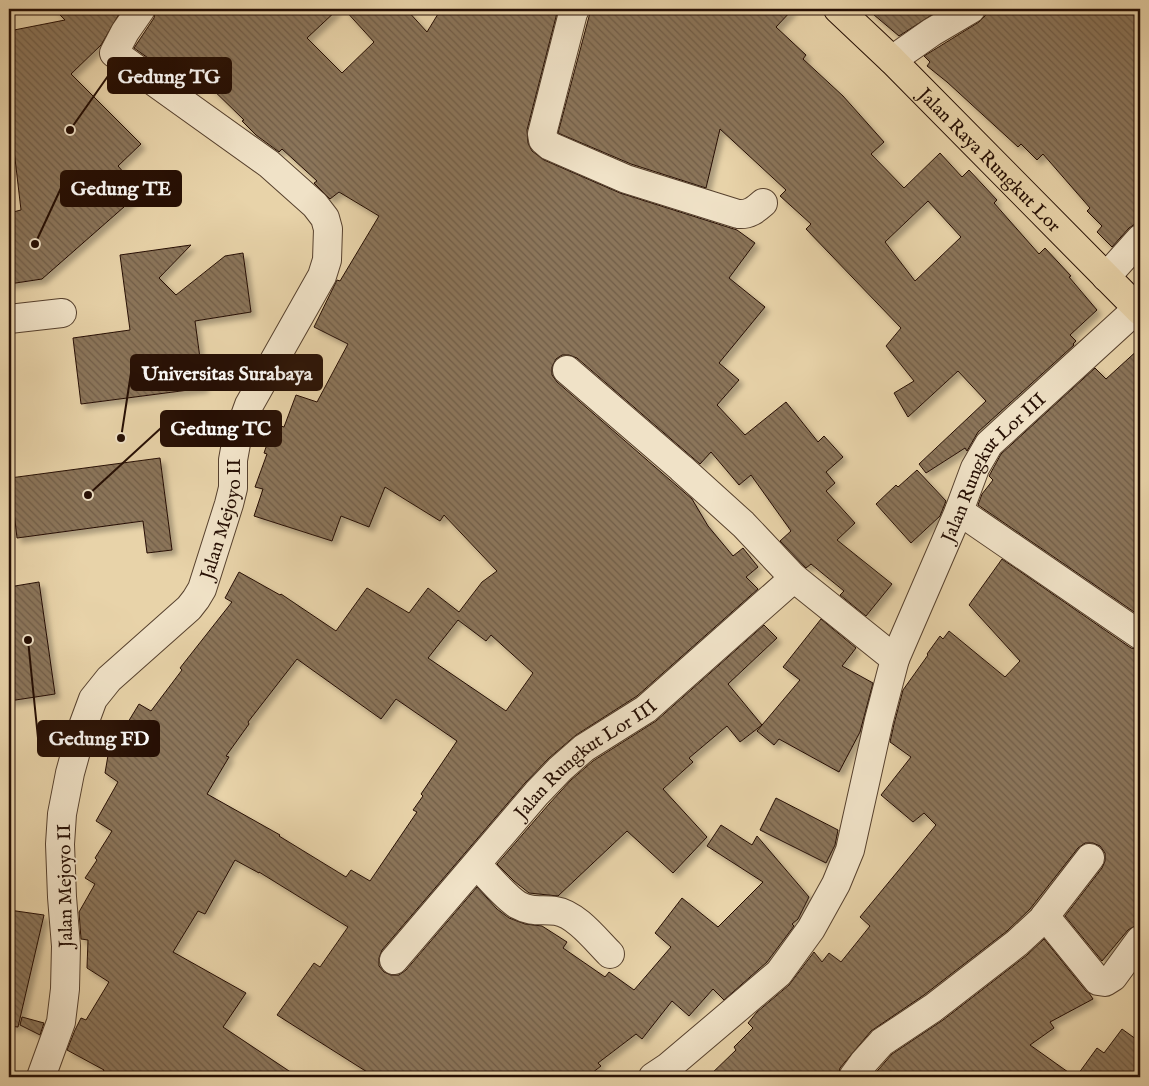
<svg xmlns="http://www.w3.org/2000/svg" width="1149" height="1086" font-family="'IM FELL English',serif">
	<defs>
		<pattern id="building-back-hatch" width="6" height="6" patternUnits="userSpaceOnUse" patternTransform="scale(1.25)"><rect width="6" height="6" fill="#8b755a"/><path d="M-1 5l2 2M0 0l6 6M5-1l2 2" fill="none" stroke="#715e48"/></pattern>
		<filter id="shadow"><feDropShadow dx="4.5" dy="4.5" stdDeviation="2.5" flood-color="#0004"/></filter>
	</defs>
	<rect width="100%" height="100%" fill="#e8d3a9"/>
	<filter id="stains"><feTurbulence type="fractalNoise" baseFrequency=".004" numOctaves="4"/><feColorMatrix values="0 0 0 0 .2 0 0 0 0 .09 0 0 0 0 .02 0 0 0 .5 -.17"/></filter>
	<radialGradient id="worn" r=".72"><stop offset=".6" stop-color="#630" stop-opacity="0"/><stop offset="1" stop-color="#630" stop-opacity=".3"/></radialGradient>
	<path fill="url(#building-back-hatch)" stroke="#260f04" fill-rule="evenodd" filter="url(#shadow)" d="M54 9H122L101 45 71 74 141 144 118 166 141 192 42 279 9 284V213L21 210 10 116 9 114V31L65 20Z
		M156 9H338L307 38 342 73 374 42 344 9H406L427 32 441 9H558L527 130 528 143 532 151 544 160 620 193 737 230 755 243 729 278 765 307 719 363 739 380 717 405 745 435 786 402 818 442 824 436 843 457 826 472 835 483 826 491 855 523 837 540 892 584 866 616 840 595 844 591 811 564 806 568 780 541 791 531 751 475 739 485 711 452 700 464 577 358 569 355H562L556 359 552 367V375L557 382 692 499 708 526 733 556 743 548 758 567 746 577 758 589 637 696 576 735 549 758 525 783 382 950 379 958V966L384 972 391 975H399L406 970 477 887 497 909 509 918 525 924 542 926 567 942 563 948 605 977 609 972 634 990 671 947 655 933 682 898 718 927 763 882 707 846 721 825 752 845 757 836 809 897 798 919 792 924 794 926 767 962 724 1000 713 989 689 1016 672 1001 642 1039 636 1034 598 1063 601 1066 587 1077H375L277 1015 314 963 320 967 348 927 259 872V873L235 860 205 914 198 911 173 952 246 993 223 1027 298 1077H100L104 1070 67 1050 75 1030 81 1018 86 1020 109 982 87 968 88 940 81 939 79 912 95 884 85 878 97 860 95 858 112 831 96 821 118 782 105 773 112 732 119 737 139 704 151 711 182 670 180 668 232 602 225 598 239 572 280 595 281 594 336 631 367 588 409 613 428 588 459 612 482 582 497 571 444 515 440 521 385 487 369 527 341 516 332 541 254 516 263 489 255 487 267 454 264 453 274 424 284 427 296 395 317 402 348 344 314 327 337 280 340 281 379 216 339 192 330 199 314 183 317 181 282 149 279 152 256 135 242 121 244 120 203 80 193 90 134 48 154 18ZM458 620 486 641 491 635 533 673 506 711 428 658ZM297 659 381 719 396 699 457 741 421 794 423 796 413 810 417 812 370 881 351 870 346 877 279 836 280 835 207 794 229 757 226 756 249 724 248 722Z
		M591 9H793L776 27 806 55 803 59 843 96 884 142 871 154 904 188 940 153 962 177 969 170 997 200 994 203 1039 254 1045 248 1071 276 1069 277 1097 310 1070 335 1076 341 1073 344 1074 345 978 432 967 451 965 448 926 473 919 464 986 401 958 371 908 417 894 393 914 381 886 346 901 328 806 229 811 224 780 196 786 190 720 129 706 188 631 164 558 133ZM928 201 961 237 915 281 885 242Z
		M867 9H941L899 36Z
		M987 9H1140V224H1135L1129 228 1112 247 1097 232 1102 226 1087 211 1090 208 1043 154 1037 160 1021 144 1018 147 947 82 927 66 930 62 924 56 979 22 985 16Z
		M191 245 159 278 176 295 225 256 243 253 251 312 195 321 204 388 81 404 73 338 130 330 120 255Z
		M1140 348V616L978 505 982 494 993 480 989 476 1001 454 1095 368 1106 379Z
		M160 458 172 550 147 553 143 521 17 538 10 478Z
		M917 470 946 501 940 516 911 543 876 504 896 485 898 487Z
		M1002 559 1131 648 1140 650V923L1128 930 1102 961 1065 916 1102 868 1105 861V853L1100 846 1093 843H1085L1078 848 1030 909 1007 931 924 995 871 1031 840 1068 838 1077H708L736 1050 734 1047 753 1028 748 1023 757 1012 789 985 814 952 822 962 829 953 841 962 870 926 860 917 936 825 924 813 913 822 881 795 911 757 890 742 894 724 903 690 928 655 927 654 940 636 943 639 949 631 1005 677 1020 661 969 605Z
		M39 582 55 694 9 701V587Z
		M821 619 856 648 842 666 873 683 860 732 839 772 779 739 774 745 757 731 800 680 783 667Z
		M764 625 777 638 728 684 762 725 740 742 727 726 689 758 693 762 663 789 707 837 673 873 627 831 558 896 529 893 514 881 497 864 549 804 571 780 593 761 656 721Z
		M776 798 838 830 835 845 826 863 760 830Z
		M9 910 44 915 18 1027 9 1026Z
		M1044 939 1086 991 1089 993 1093 999 1050 1022 1054 1028 1030 1045 1075 1077H872L892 1054 943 1020 1027 955Z
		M22 1017 44 1023 40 1035 20 1025Z
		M1122 1029 1140 1042V1077H1076L1097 1048 1104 1053Z"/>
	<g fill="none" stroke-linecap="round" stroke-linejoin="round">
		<g stroke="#56402d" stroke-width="30">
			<g id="minor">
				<path d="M575 9 573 13 542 134 543 140 550 146 626 179 738 214C749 215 755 210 763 203"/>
				<path d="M892 60 932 32 971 9"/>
				<path d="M1106 277 1140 239"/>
				<path d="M9 319 62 313"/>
				<path d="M567 370 681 468 743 524 794 578 895 659"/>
				<path d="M959 511 1140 635"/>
				<path d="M477 865C488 876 506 898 518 905 532 913 542 909 556 911 576 914 596 940 610 954"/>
				<path d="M1045 916 1098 981 1105 982 1113 977 1140 940"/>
				<path id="s1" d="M394 960 537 793 560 769 584 748 646 709 794 578"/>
				<path id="s2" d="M41 1077 61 1022 65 989 66 946 62 897 60 844 62 814 70 773 83 726 93 699 109 679 189 608 196 599 202 589 229 504 233 488V460L237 438 249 405 322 276 327 260 328 229 325 218 315 205 269 164 114 53 125 32 141 9"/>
				<path id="s3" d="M653 1077 668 1067 779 973 811 929 836 884 850 850 879 720 895 659 959 511 975 468 989 444 1138 308"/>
				<path d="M853 1077 864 1062 882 1042 933 1008 1017 943 1042 920 1090 858"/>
			</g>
		</g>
		<g stroke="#260f04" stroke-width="30">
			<g id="major">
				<path id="s4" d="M838 9 892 60 1140 311"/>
			</g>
		</g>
		<use href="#minor" stroke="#f0e2c7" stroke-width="28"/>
		<use href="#major" stroke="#e8d3a9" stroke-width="28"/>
	</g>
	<g text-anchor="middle" stroke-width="4" stroke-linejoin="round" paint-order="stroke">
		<g font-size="19" fill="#260f04" stroke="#f0e2c7">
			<text dy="7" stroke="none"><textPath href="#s4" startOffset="214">Jalan Raya Rungkut Lor</textPath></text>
			<text dy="7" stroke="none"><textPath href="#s3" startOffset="720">Jalan Rungkut Lor III</textPath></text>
			<text dy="7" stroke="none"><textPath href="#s2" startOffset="615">Jalan Mejoyo II</textPath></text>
			<text dy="7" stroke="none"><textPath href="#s1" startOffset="279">Jalan Rungkut Lor III</textPath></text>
			<text transform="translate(64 886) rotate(-91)" y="7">Jalan Mejoyo II</text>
		</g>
	</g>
	<path fill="none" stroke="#260f04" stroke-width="2" d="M70 130L108 76M35 244L61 188M121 438L131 373M88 495L161 428M28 640L38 738"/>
	<g fill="#260f04" stroke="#f0e2c7" stroke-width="2">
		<circle cx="70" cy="130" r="5"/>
		<circle cx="35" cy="244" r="5"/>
		<circle cx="121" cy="438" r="5"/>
		<circle cx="88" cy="495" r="5"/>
		<circle cx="28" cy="640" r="5"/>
	</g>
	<g fill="#260f04" stroke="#260f04" stroke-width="2">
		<rect x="108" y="58" width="123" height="35" rx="5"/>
		<rect x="61" y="171" width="120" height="35" rx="5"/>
		<rect x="131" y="355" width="191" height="35" rx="5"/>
		<rect x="161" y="411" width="120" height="35" rx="5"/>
		<rect x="38" y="721" width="121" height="35" rx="5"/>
	</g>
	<g font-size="20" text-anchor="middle" font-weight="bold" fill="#fff">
		<text x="169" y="83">Gedung TG</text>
		<text x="121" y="195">Gedung TE</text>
		<text x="227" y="380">Universitas Surabaya</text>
		<text x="221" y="435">Gedung TC</text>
		<text x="99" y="745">Gedung FD</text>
	</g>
	<rect width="1149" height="1086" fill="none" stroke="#e8d3a9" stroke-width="30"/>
	<rect x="10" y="10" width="1129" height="1066" fill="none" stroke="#260f04" stroke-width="2.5"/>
	<rect x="15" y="15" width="1119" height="1056" fill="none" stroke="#260f04"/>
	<rect width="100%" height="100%" filter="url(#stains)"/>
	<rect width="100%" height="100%" fill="url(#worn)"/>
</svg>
